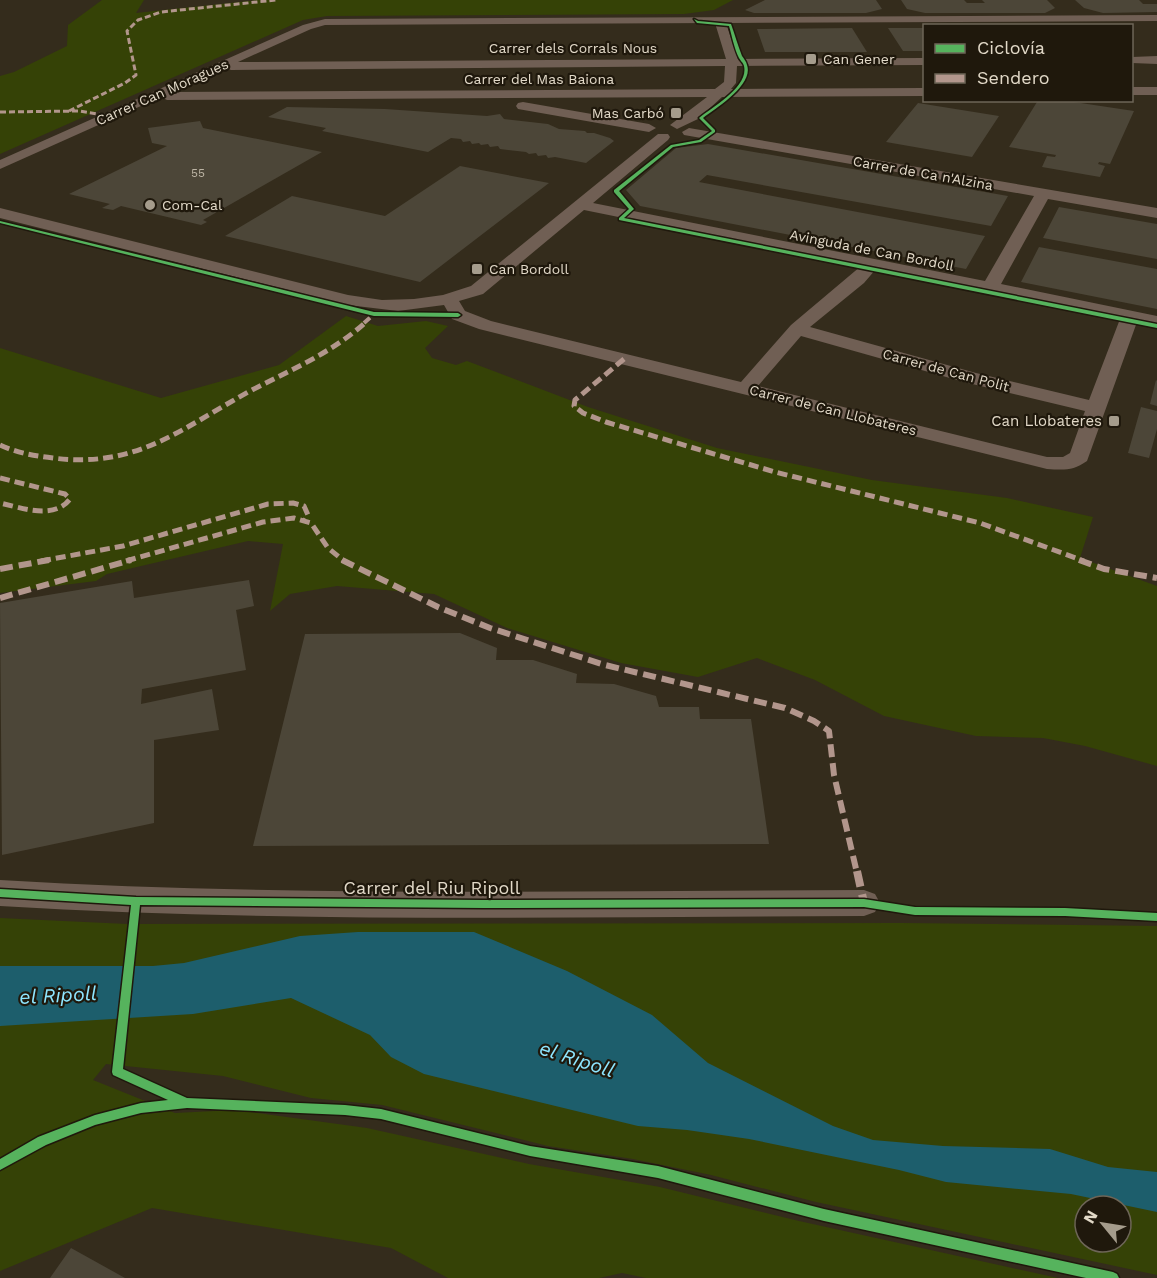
<svg xmlns="http://www.w3.org/2000/svg" width="1157" height="1278" font-family="'Work Sans',sans-serif">
	<rect width="100%" height="100%" fill="#342c1c"/>
	<path fill="#354206" fill-rule="evenodd" d="M102 0H144L136 13 258 0H733L714 10 684 14 327 16 303 20 0 154V76L14 72 67 46 68 25Z
		M346 316 378 326 426 321 448 326 425 348 432 358 456 365 467 361 588 407 717 448 872 480 1007 498 1093 517 1080 558 1157 586V766L1085 746 1043 738 976 736 884 716 815 680 757 658 698 677 621 663 507 628 434 594 337 586 290 594 270 611 283 544 248 541 107 574 96 581 0 593V348L161 398 279 365Z
		M0 918 127 924 901 923 1157 926V1275L816 1202 711 1175 633 1159 548 1146 382 1105 311 1098 223 1076 106 1064 93 1080 175 1113 235 1110 367 1128 529 1164 660 1187 799 1221 1058 1278H646L622 1273 599 1278H448L391 1248 152 1208 0 1271ZM1085 1206H1121V1242H1085Z"/>
	<path fill="#1d5e6c" d="M358 932H474L567 971 652 1015 708 1063 833 1126 873 1140 943 1146 1050 1149 1108 1167 1157 1172V1212L1071 1194 946 1182 899 1170 749 1139 687 1130 638 1126 424 1074 391 1057 370 1035 291 998 193 1014 0 1026V966H153L184 963 300 936Z"/>
	<path fill="#4c4638" d="M765 0H876L882 9 866 13H754L745 10Z
		M901 0H964L967 3H985L982 0H1047L1055 8 1045 13H925L907 9Z
		M1075 0H1139L1143 4H1157V12L1103 13 1084 8Z
		M852 28 867 52H765L757 29Z
		M888 28H924V51H903Z
		M1037 102H1074L1134 111 1110 164 1099 162 1098 164 1105 166 1100 177 1042 167 1047 156 1055 157 1056 155 1009 147Z
		M918 103 999 116 972 157 886 142Z
		M287 107 385 109 487 116 500 114 504 119 548 124 559 129 585 131 587 133H594L610 138 614 141 586 163 555 157 548 158 546 155 538 156 536 153 529 154 526 152 500 149 498 146 490 147 488 144 481 145 479 143 472 144 470 141 463 142 461 139 451 138 428 152 322 131 326 128 268 117Z
		M200 121 203 128 322 152 203 220 207 222 201 225 121 206 113 210 102 208 110 204 69 194 167 146 152 143 148 128Z
		M708 144 1008 196 991 226 707 175 699 182 985 236 966 269 640 206 626 190 676 148Z
		M460 166 549 183 420 282 225 236 292 196 385 216Z
		M1059 207 1157 224V259L1043 238Z
		M1039 247 1157 269V309L1021 282Z
		M1156 380 1157 381V406L1150 404Z
		M1141 407 1157 411V429L1149 458 1128 453Z
		M249 580 254 606 236 610 246 670 142 689 141 704 212 689 219 730 154 740V823L2 855 0 603 132 581 134 598Z
		M460 633 497 648 496 660H533L577 674 576 683 614 684 656 696 659 707H699L700 719H751L769 844 253 846 305 634Z
		M71 1248 125 1278H50Z"/>
	<g fill="none" stroke-linecap="round" stroke-linejoin="round">
		<path fill="#705f54" fill-rule="evenodd" d="M1157 15V21L726 23 738 59 924 58V65L737 66 736 83 731 89 924 88V96L722 97 698 119 677 129 670 125 707 97 167 100 161 97 0 169V160L303 25 325 19ZM715 23 726 59 238 62 311 29 325 25ZM725 66 724 82 715 89 173 92 226 68 231 70Z
			M1157 56V64L1132 63V57Z
			M1132 87H1157V95H1132Z
			M523 102 649 124 656 128 649 132 518 109 516 106 518 103Z
			M689 128 1157 208V218L1048 199 1001 284 1157 316V326L1137 322 1087 461C1073 471 1064 470 1047 469L479 329 452 319 444 305 398 311 348 305 0 218V208L348 295 382 300 414 299 443 295 471 286 658 134H668L670 137 668 140 593 203 985 281 1034 196 684 135 682 132ZM584 210 861 266 791 325 741 382 491 321 465 311 459 301 483 294ZM876 269 1120 319 1089 400 976 373 810 327 864 283ZM801 336 964 382 1085 411 1070 453 1063 457H1047L758 386Z
			M0 880C287 897 576 891 864 890L875 894 880 903 875 912 864 916C576 917 287 923 0 906Z"/>
		<path stroke="#b2968c" stroke-width="3" stroke-dasharray="6 3" stroke-linecap="butt" d="M69 111 125 83 136 75 127 31 138 20 161 12 276 0
			M0 112 80 111 109 116"/>
		<path stroke="#b2968c" stroke-width="4" stroke-dasharray="8 4" stroke-linecap="butt" d="M364 323 374 314"/>
		<path stroke="#b2968c" stroke-width="5" stroke-dasharray="10 5" stroke-linecap="butt" d="M624 359 575 400 574 406 583 413 606 422 775 472 980 523 1084 561
			M0 445C17 453 35 456 53 458 138 469 183 427 252 390 291 370 333 352 366 322
			M0 478 65 494 70 499C54 520 22 508 0 503
			M41 561 123 546 268 504 293 503 304 506 308 515 305 520
			M126 561 263 522 294 518 311 523 328 548 344 561"/>
		<path stroke="#b2968c" stroke-width="6" stroke-dasharray="13 6" stroke-linecap="butt" d="M342 560 438 607 490 628 605 665 785 708 814 721 829 731 834 775 857 873
			M1079 560 1104 569 1157 578
			M0 569 49 560
			M0 598 131 560"/>
		<path stroke="#b2968c" stroke-width="8" stroke-dasharray="16 8" stroke-linecap="butt" d="M857 871 864 903"/>
		<g stroke="#1f180c" stroke-width="3">
			<path id="cycleway" d="M694 19 698 21 731 24C735 35 738 46 742 56 744 59 746 61 747 65 754 85 716 108 703 118L715 130V132L701 142 673 147 619 191 634 209 624 218 1157 324V328L619 220V218L629 209 614 192V190L671 145 699 140 712 131 699 118C712 107 749 87 744 66 744 64 740 60 739 58 734 48 732 36 729 26L697 23Z
				M0 221 374 312 458 313 461 315 458 317 374 316 0 223Z
				M0 889 136 897 483 900 864 899 915 907 1065 908 1157 913V921L1065 916 915 915 864 907 483 908 140 905 123 1069 187 1098 345 1105 381 1109 530 1146 658 1166 824 1209 1113 1272 1117 1274 1119 1278H1086L824 1221 658 1178 530 1156 381 1119 345 1115 187 1108 141 1113 95 1125 46 1145 0 1170V1159L38 1137 95 1115 141 1103 168 1100 113 1075 112 1072 131 905 0 897Z"/>
		</g>
		<use href="#cycleway" fill="#56b35d" fill-rule="evenodd"/>
	</g>
	<g fill="#a59c8c" stroke="#1f180c" stroke-width="2">
		<rect x="805" y="53" width="12" height="12" rx="3"/>
		<rect x="670" y="107" width="12" height="12" rx="3"/>
		<circle cx="150" cy="205" r="6"/>
		<rect x="471" y="263" width="12" height="12" rx="3"/>
		<rect x="1108" y="415" width="12" height="12" rx="3"/>
	</g>
	<g text-anchor="middle" stroke-width="4.5" stroke-linejoin="round" paint-order="stroke">
		<g font-size="12" fill="#bcb4a4">
			<text x="198" y="177">55</text>
		</g>
		<g font-size="14" fill="#e2d9c8" stroke="#1f180c">
			<text x="573" y="53">Carrer dels Corrals Nous</text>
			<text x="539" y="84">Carrer del Mas Baiona</text>
			<text transform="translate(162 92) rotate(-24)" y="5">Carrer Can Moragues</text>
			<text transform="translate(923 173) rotate(10)" y="5">Carrer de Ca n'Alzina</text>
			<text transform="translate(872 250) rotate(11)" y="5">Avinguda de Can Bordoll</text>
			<text transform="translate(946 370) rotate(15)" y="5">Carrer de Can Polit</text>
			<text transform="translate(833 410) rotate(14)" y="5">Carrer de Can Llobateres</text>
		</g>
		<g font-size="14" fill="#e2d9c8" stroke="#1f180c" text-anchor="start">
			<text x="823" y="64">Can Gener</text>
			<text x="664" y="118" text-anchor="end">Mas Carbó</text>
			<text x="162" y="210">Com-Cal</text>
			<text x="489" y="274">Can Bordoll</text>
		</g>
		<g font-size="15" fill="#e2d9c8" stroke="#1f180c" text-anchor="end">
			<text x="1102" y="426">Can Llobateres</text>
		</g>
		<g font-size="18" fill="#e2d9c8" stroke="#1f180c">
			<text x="432" y="894">Carrer del Riu Ripoll</text>
		</g>
		<g font-size="20" font-style="italic" fill="#8ee6ff" stroke="#1f180c">
			<text transform="translate(58 995) rotate(-3)" y="7">el Ripoll</text>
			<text transform="translate(577 1059) rotate(18)" y="7">el Ripoll</text>
		</g>
	</g>
	<rect x="923" y="24" width="210" height="78" fill="#1f180c" stroke="#6d6557" stroke-width="1.5"/>
	<rect x="935" y="44" width="30" height="9" fill="#56b35d" stroke="#6d6557" stroke-width="1.5"/>
	<text x="977" y="54" font-size="18" fill="#e2d9c8">Ciclovía</text>
	<rect x="935" y="74" width="30" height="9" fill="#b2968c" stroke="#6d6557" stroke-width="1.5"/>
	<text x="977" y="84" font-size="18" fill="#e2d9c8">Sendero</text>
	<g transform="translate(1103 1224) rotate(300)"><circle r="28" fill="#1f180c" stroke="#6d6557" stroke-width="1.5"/>
	<path d="M0-4.5L10 22L0 15L-10 22Z" fill="#a59c8c"/>
	<text y="-9" font-size="16" font-weight="bold" text-anchor="middle" fill="#e2d9c8">N</text>
	</g>
</svg>
